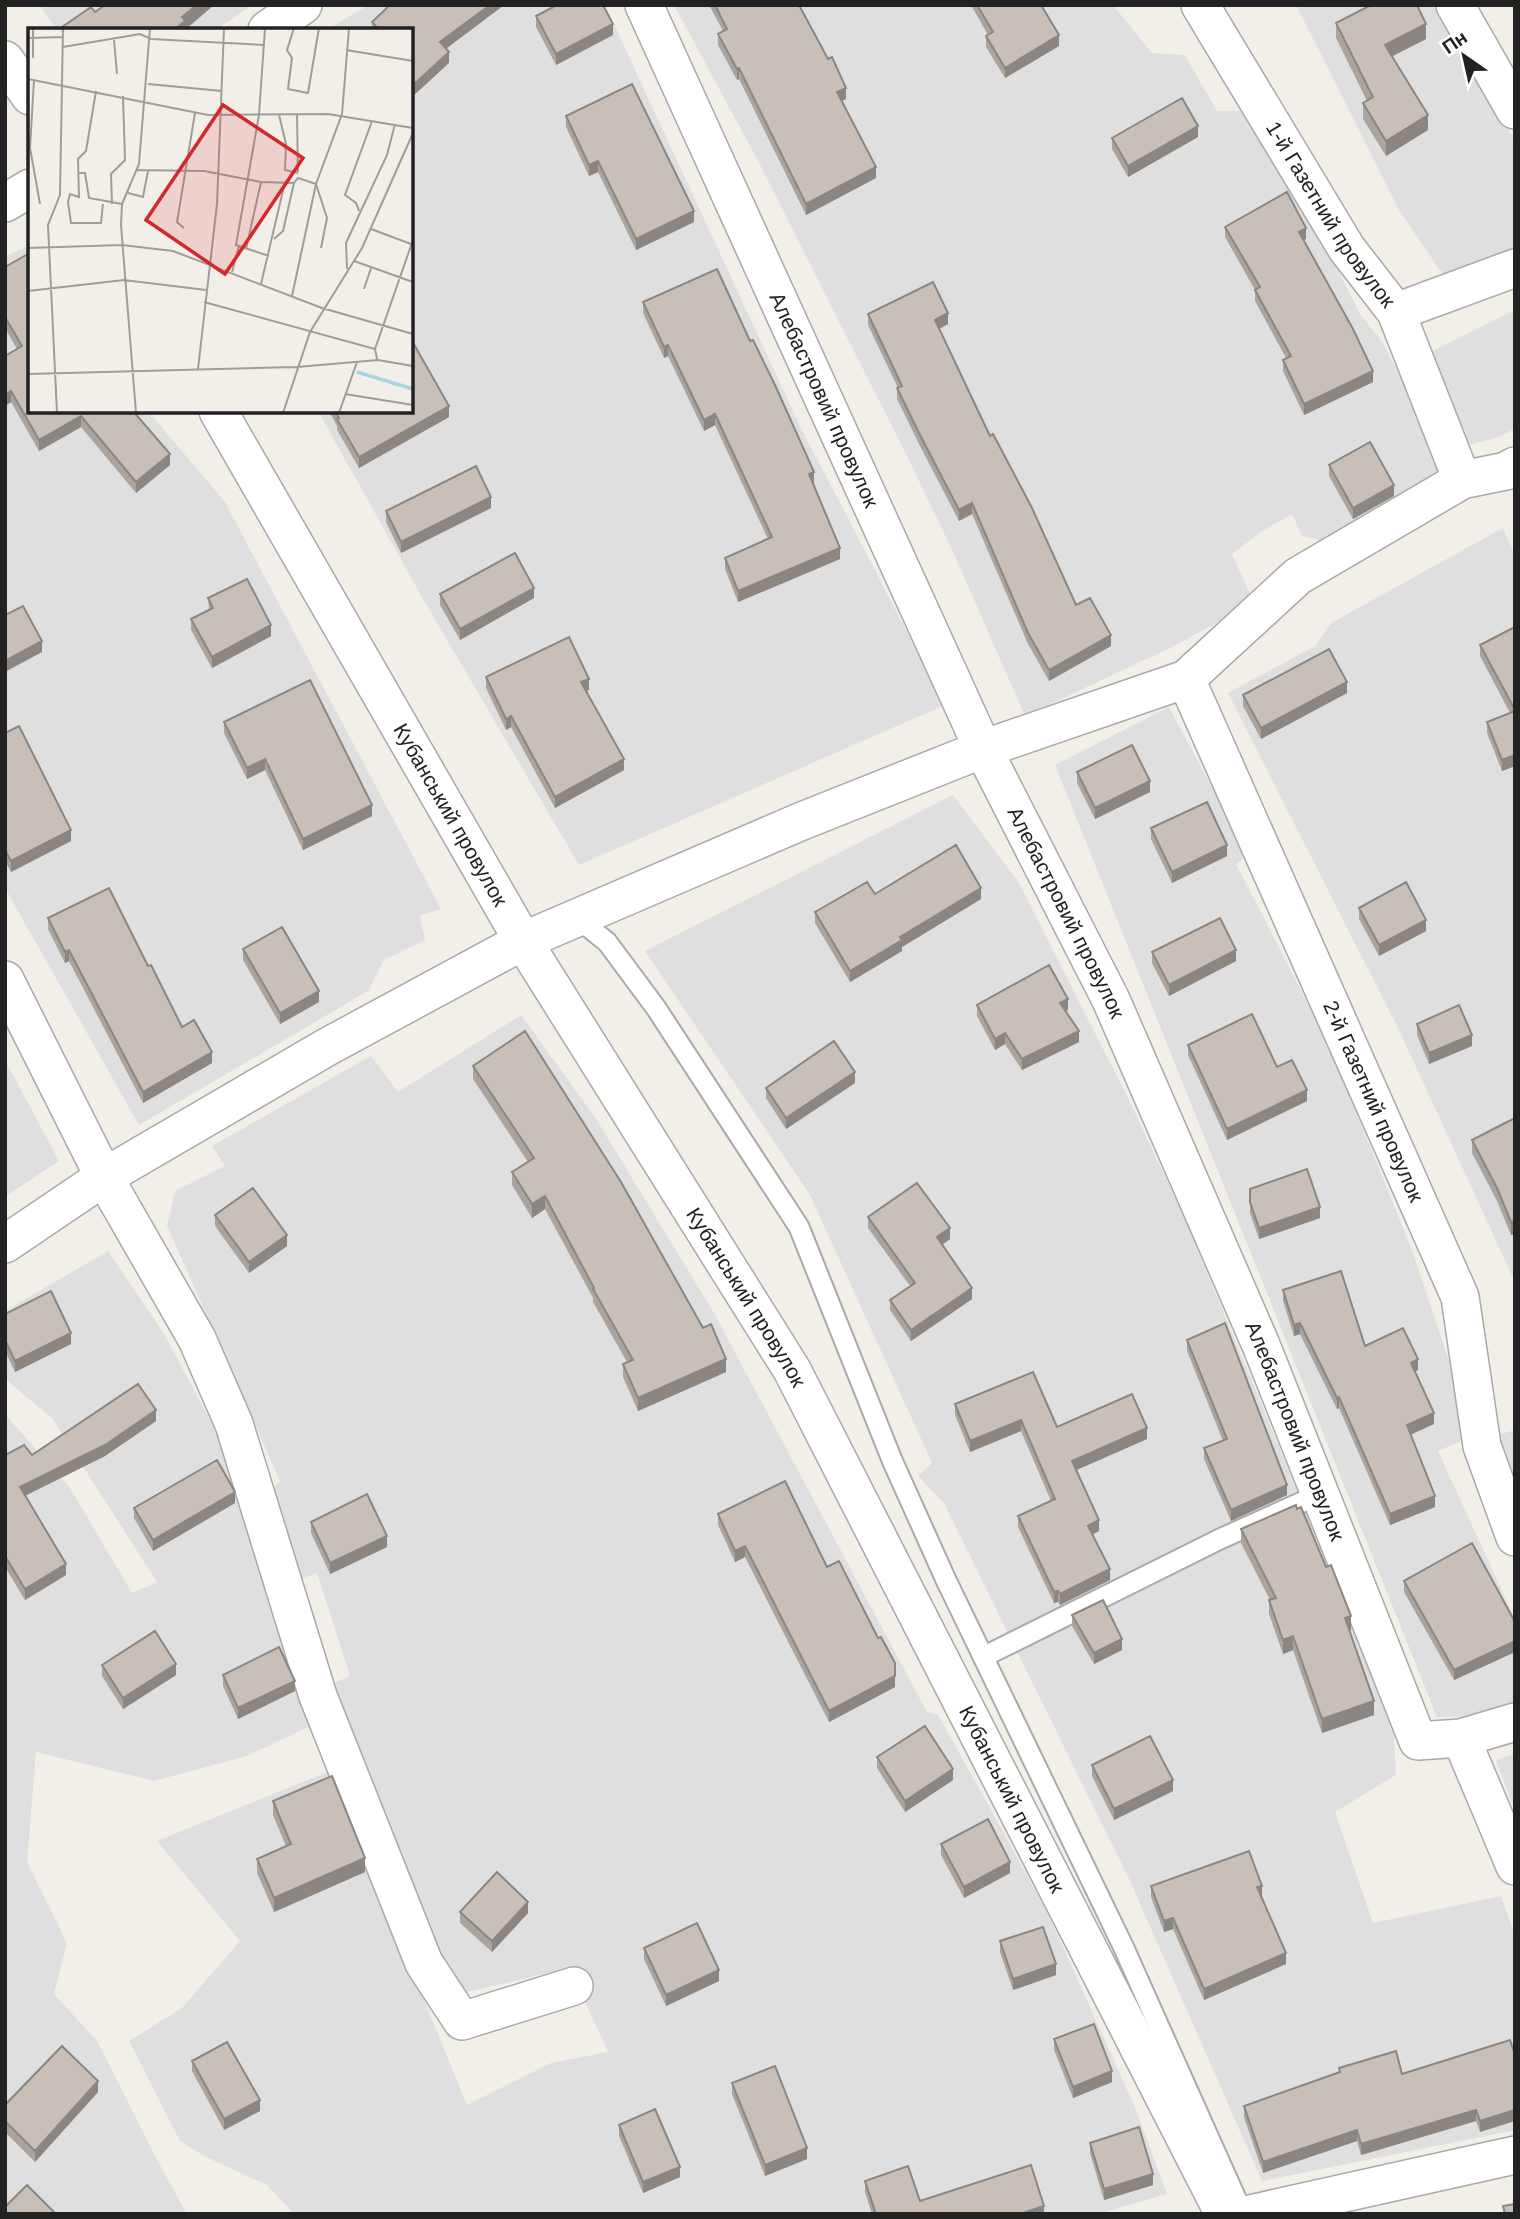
<svg xmlns="http://www.w3.org/2000/svg" width="1520" height="2219" font-family="Arial,sans-serif">
	<rect width="100%" height="100%" fill="#f2efe9"/>
	<path fill="#e0dfdf" d="M40 5H252L216 30H53L55 28Z
		M368 5H605L800 426 945 705 579 865 423 599 318 411H411V30H327Z
		M674 5H1113L1152 53 1185 55 1217 111H1240L1335 264 1360 314 1383 343 1440 454 1439 483 1324 541 1302 536 1292 514 1261 532 1232 554 1254 603 1170 648 1025 716 954 554 909 460 757 159Z
		M1296 5H1440L1515 141V256L1456 294 1399 210Z
		M29 245 30 411H148L225 502 441 909 420 916 425 940 384 960 368 991 139 1125 5 888V257Z
		M1515 310V429L1496 438 1459 447 1421 357Z
		M1503 528 1515 556V1282L1399 1030 1228 693 1315 646 1331 623Z
		M1169 707 1248 855 1236 864 1327 1041 1412 1250 1452 1370 1461 1441 1438 1451 1515 1619V1704L1460 1717H1437L1055 765Z
		M953 795 1019 883 1130 1102 1185 1219 1393 1723 1396 1775 1335 1812 1373 1923 1501 1896 1515 1936V2130L1262 2181 1130 1881 944 1503 918 1476 932 1463 810 1195 645 951Z
		M521 1015 595 1117 714 1313 927 1712 938 1715 989 1806 1049 1916 1134 2105 1167 2194 1097 2214H294L267 2185 206 2157 180 2141 129 2041 182 2008 240 1941 157 1841 330 1771 467 2105 551 2063 608 2052 570 1968 467 1992 440 1966 325 1687 350 1676 317 1573 296 1581 266 1496 280 1481 167 1226 175 1191 225 1166 212 1146 371 1056 398 1092Z
		M5 1060 59 1161 5 1197Z
		M108 1251 164 1334 224 1446 314 1724 247 1756 154 1781 36 1752 27 1862 67 1943 54 1994 97 2041 154 2154 187 2214H5V1414L70 1488 132 1593 157 1582 52 1418 5 1379V1311Z
		M1515 1430V1493L1494 1436Z
		M1515 1753V1811L1496 1760Z"/>
	<g fill="none" stroke-linecap="round" stroke-linejoin="round">
		<g stroke="#a9a9a9" stroke-width="23">
			<path id="lane" d="M577 918 607 942 656 1008 799 1227 892 1460 946 1580 1123 1946 1238 2203
				M983 1657 1220 1539 1320 1494"/>
		</g>
		<g stroke="#a9a9a9" stroke-width="40">
			<g id="street">
				<path id="s1" d="M644 5 983 749 1111 1000 1261 1345 1418 1741 1461 1738 1515 1722"/>
				<path id="s2" d="M1200 5 1347 249 1396 312 1515 268"/>
				<path d="M1455 5 1515 110"/>
				<path d="M267 30 303 5"/>
				<path d="M5 60 30 96"/>
				<path d="M5 203 30 188"/>
				<path d="M1396 312 1462 480"/>
				<path id="s3" d="M218 411 523 941 792 1370 1224 2214"/>
				<path id="s4" d="M1186 679 1460 1297 1482 1446 1515 1537"/>
				<path d="M5 980 104 1177 197 1339 234 1424 318 1696 424 1963 462 2021 574 1986"/>
				<path d="M5 1244 104 1177 327 1047 523 941 802 821 983 749 1186 679 1298 576 1462 480 1506 471 1515 466"/>
				<path d="M1461 1738 1515 1866"/>
				<path d="M1250 2214 1515 2155"/>
			</g>
		</g>
		<use href="#lane" stroke="#fff" stroke-width="19"/>
		<use href="#street" stroke="#fff" stroke-width="37"/>
	</g>
	<path fill="#aba49e" d="M504 5 446 49 449 63 411 30H372V22Z
		M709 5H799L846 99 842 101 876 178 806 215 739 79 737 80 718 45V34L723 31Z
		M971 5H1041L1059 46 1005 78 986 47V36L988 35Z
		M536 16 613 35 556 65 536 27Z
		M1336 23 1426 39 1392 56 1428 130 1386 156 1363 119V103L1367 101 1336 38Z
		M566 116 694 222 636 250 598 172 589 176 566 127Z
		M1198 137 1128 177 1112 149V138Z
		M1225 227 1306 239 1304 240 1373 382 1304 415 1283 371V360L1286 358 1255 301V290L1225 237Z
		M28 254 30 411H133L170 465 136 493 81 427 39 451 11 402 5 406 17 349 5 328V267Z
		M643 302 814 483H813L840 559 738 602 725 569V558L768 539 715 425 704 431 668 356 664 358 643 313Z
		M868 314 948 324 939 329 990 436 1076 605 1111 646 1049 681 1028 644 972 514 959 521 919 444 897 399V388H898L868 325Z
		M329 411H411L449 417 359 468 337 430V426Z
		M1329 465 1394 496 1353 519 1329 476Z
		M491 508 401 553 386 522V511Z
		M440 594 534 598 460 640 440 605Z
		M208 598 271 636 212 668 191 630V619L209 610Z
		M1515 627V766L1502 771 1487 733V722L1510 713 1480 656V645Z
		M486 677 589 690 586 691 624 770 555 808 511 727 506 730 486 688Z
		M1347 693 1261 739 1243 706V695Z
		M224 722 372 816 303 850 265 770 247 779 224 733Z
		M5 733 71 841 11 872 5 861Z
		M1077 772 1150 792 1095 819 1077 783Z
		M1151 828 1227 856 1172 883 1151 839Z
		M875 894 981 899 902 947V951L850 982 815 923V912Z
		M1359 908 1426 931 1379 956 1359 919Z
		M48 918 148 966 182 1027 212 1063 143 1103 69 961 65 963 48 929Z
		M243 949 319 1002 280 1024 243 960Z
		M1152 952 1236 961 1169 996 1152 963Z
		M977 1005 1068 1010 1065 1011 1079 1042 1022 1070 1005 1044 995 1050 977 1016Z
		M1417 1024 1472 1046 1429 1064 1417 1035Z
		M1188 1045 1277 1067 1307 1101 1227 1140 1188 1055Z
		M473 1066 726 1372 638 1411 623 1377V1364L627 1362 593 1302V1298L545 1209 532 1218 512 1185V1172L528 1162 473 1079Z
		M855 1083 786 1129 766 1098V1088Z
		M1515 1118V1234L1511 1235 1497 1201 1472 1153V1140Z
		M1250 1189 1320 1218 1259 1239 1250 1213Z
		M215 1215 287 1246 249 1273 215 1226Z
		M868 1217 950 1239 942 1245 972 1299 911 1341 890 1310V1300L910 1286 868 1228Z
		M1283 1290 1365 1346 1418 1370 1415 1372 1434 1424 1410 1435 1435 1507 1390 1525 1339 1408 1337 1409 1300 1334 1294 1336 1283 1301Z
		M5 1314 71 1344 15 1372 5 1351Z
		M1187 1340 1287 1495 1231 1521 1204 1459V1448L1223 1441 1187 1351Z
		M955 1404 1057 1427 1147 1439 1076 1470 1099 1531 1092 1534 1110 1580 1060 1605 1058 1602 1054 1603 1018 1527V1516L1051 1501 1021 1431 970 1452 955 1415Z
		M156 1421 105 1456 25 1496 66 1575 25 1600 5 1567V1455H32Z
		M235 1503 153 1551 134 1518V1508Z
		M718 1514 827 1567 878 1638 895 1687 829 1722 745 1557 735 1562 718 1525Z
		M311 1522 387 1547 330 1574 311 1533Z
		M1241 1529 1351 1630H1349L1374 1715 1322 1733 1293 1650 1283 1654 1269 1614V1600H1270L1241 1543Z
		M1404 1581 1515 1622V1652L1454 1680 1404 1592Z
		M1072 1615 1122 1650 1094 1664 1072 1626Z
		M102 1665 176 1675 123 1709 102 1676Z
		M223 1675 295 1691 238 1719 223 1686Z
		M877 1757 953 1780 905 1812 877 1768Z
		M1092 1765 1173 1791 1114 1820 1092 1776Z
		M273 1801 365 1872 274 1912 257 1873V1859L286 1846 273 1815Z
		M941 1844 1010 1873 964 1898 941 1855Z
		M1151 1886 1262 1897 1286 1964 1204 2000 1173 1929 1164 1932 1151 1897Z
		M460 1912 528 1913 492 1952 460 1923Z
		M1000 1941 1056 1975 1013 1990 1000 1952Z
		M644 1948 719 1981 666 2006 644 1959Z
		M1054 2039 1112 2082 1073 2098 1054 2050Z
		M1510 2040 1480 2132 1476 2121 1361 2155 1357 2141 1263 2173 1244 2117V2106L1339 2072V2068L1402 2074Z
		M192 2061 260 2111 224 2130 192 2071Z
		M732 2083 807 2159 765 2176 732 2094Z
		M98 2092 35 2162 5 2132V2105Z
		M619 2125 680 2177 643 2193 619 2136Z
		M1090 2143 1153 2185 1104 2200 1090 2153Z
		M865 2181 920 2201 1044 2214H872L865 2192Z"/>
	<path fill="#8b8681" d="M197 5H214L185 30H173L182 17Z
		M490 5H504L440 53V42Z
		M613 24V35L556 65V54Z
		M1426 24V39L1385 60V45Z
		M1059 35V46L1005 78V68Z
		M449 52V63L411 98V87Z
		M739 68V79L737 80V69Z
		M846 88V99L837 103V92Z
		M1428 115V130L1386 156V141Z
		M1198 126V137L1128 177V166Z
		M598 161V172L589 176V165Z
		M876 167V178L806 215V204Z
		M694 211V222L636 250V239Z
		M1306 228V239L1299 243V232Z
		M948 313V324L935 331V320Z
		M668 345V356L664 358V347Z
		M1373 371V382L1304 415V404Z
		M11 391V402L5 406V395Z
		M449 406V417L359 468V457Z
		M715 414V425L704 431V420Z
		M81 416V427L39 451V440Z
		M170 454V465L136 493V482Z
		M814 472V483L809 485V474Z
		M1394 485V496L1353 519V508Z
		M491 497V508L401 553V542Z
		M972 503V514L959 521V510Z
		M840 548V559L738 602V591Z
		M534 588V598L460 640V629Z
		M271 625V636L212 668V657Z
		M1111 635V646L1049 681V670Z
		M42 641V652L5 672V661Z
		M589 679V690L581 693V682Z
		M1347 682V693L1261 739V728Z
		M511 716V727L506 730V719Z
		M1515 755V766L1502 771V760Z
		M265 759V770L247 779V768Z
		M624 759V770L555 808V797Z
		M1150 781V792L1095 819V808Z
		M372 805V816L303 850V839Z
		M71 830V841L11 872V861Z
		M1227 845V856L1172 883V872Z
		M981 888V899L902 947V951L850 982V971L900 937Z
		M1426 920V931L1379 956V945Z
		M69 950V961L65 963V952Z
		M1236 950V961L1169 996V985Z
		M319 991V1002L280 1024V1013Z
		M1068 999V1010L1060 1014V1003Z
		M1079 1031V1042L1022 1070V1059Z
		M1005 1033V1044L995 1050V1039Z
		M1472 1035V1046L1429 1064V1053Z
		M212 1052V1063L143 1103V1092Z
		M855 1072V1083L786 1129V1118Z
		M1307 1090V1101L1227 1140V1129Z
		M545 1196V1209L532 1218V1204Z
		M1320 1207V1218L1259 1239V1228Z
		M1515 1221V1234L1511 1235V1222Z
		M950 1228V1239L937 1248V1237Z
		M287 1235V1246L249 1273V1262Z
		M972 1288V1299L911 1341V1330Z
		M1300 1323V1334L1294 1336V1325Z
		M71 1333V1344L15 1372V1361Z
		M726 1359V1372L638 1411V1398Z
		M1418 1359V1370L1411 1374V1363Z
		M1339 1397V1408L1337 1409V1398Z
		M156 1410V1421L105 1456 20 1498V1487Z
		M1434 1413V1424L1407 1436V1425Z
		M1021 1420V1431L970 1452V1441Z
		M1147 1428V1439L1072 1472V1461Z
		M1287 1485V1495L1231 1521V1510Z
		M235 1492V1503L153 1551V1540Z
		M1435 1496V1507L1390 1525V1514Z
		M1099 1520V1531L1088 1537V1526Z
		M387 1536V1547L330 1574V1563Z
		M745 1546V1557L735 1562V1551Z
		M66 1564V1575L25 1600V1589Z
		M1110 1569V1580L1060 1605V1594Z
		M1058 1591V1602L1054 1603V1592Z
		M1351 1616V1630L1345 1632V1618Z
		M1293 1636V1650L1283 1654V1640Z
		M1122 1639V1650L1094 1664V1653Z
		M1515 1641V1652L1454 1680V1670Z
		M176 1664V1675L123 1709V1698Z
		M895 1676V1687L829 1722V1711Z
		M295 1681V1691L238 1719V1708Z
		M1374 1701V1715L1322 1733V1719Z
		M953 1769V1780L905 1812V1801Z
		M1173 1780V1791L1114 1820V1809Z
		M365 1858V1872L274 1912V1898Z
		M1010 1862V1873L964 1898V1887Z
		M1262 1886V1897L1257 1898V1887Z
		M528 1902V1913L492 1952V1941Z
		M1173 1918V1929L1164 1932V1921Z
		M1286 1953V1964L1204 2000V1989Z
		M1056 1964V1975L1013 1990V1979Z
		M719 1970V1981L666 2006V1995Z
		M1112 2071V2082L1073 2098V2087Z
		M98 2081V2092L35 2162V2151Z
		M260 2100V2111L224 2130V2119Z
		M1476 2110V2121L1361 2155V2144Z
		M1515 2110V2121L1480 2132V2121Z
		M1357 2130V2141L1263 2173V2162Z
		M807 2148V2159L765 2176V2165Z
		M680 2167V2177L643 2193V2182Z
		M1153 2174V2185L1104 2200V2189Z
		M1044 2206V2214H1020Z"/>
	<path fill="#c7bfb8" stroke="#8b8681" stroke-width="2" d="M105 5H197L182 17 185 21 173 30H64L62 27 91 7 95 12Z
		M390 5H490L440 42 449 52 411 87V30H379L372 22Z
		M557 5H603L613 24 556 54 536 16Z
		M715 5H799L828 59 832 57 846 88 837 92 876 167 806 204 739 68 737 69 718 34 727 29Z
		M977 5H1041L1059 35 1005 68 986 36 993 32Z
		M1371 5H1417L1426 24 1385 45 1428 115 1386 141 1363 103 1373 97 1336 23Z
		M632 84 694 211 636 239 598 161 589 165 566 116Z
		M1182 98 1198 126 1128 166 1112 138Z
		M1287 192 1306 228 1299 232 1353 329 1373 371 1304 404 1283 360 1291 356 1255 290 1260 287 1225 227Z
		M28 254 30 257V411H133L170 454 136 482 81 416 39 440 11 391 5 395V356L22 346 5 317V267Z
		M717 269 750 341 753 340 775 385 814 472 809 474 840 548 738 591 725 558 772 537 715 414 704 420 668 345 664 347 643 302Z
		M933 282 948 313 935 320 990 436 993 434 1032 508 1076 605 1090 598 1111 635 1049 670 1028 633 972 503 959 510 919 433 897 388 902 386 868 314Z
		M411 339 449 406 359 457 337 419 339 418 335 411H411Z
		M1370 442 1394 485 1353 508 1329 465Z
		M476 466 491 497 401 542 386 511Z
		M515 553 534 588 460 629 440 594Z
		M247 579 271 625 212 657 191 619 213 608 208 598Z
		M23 606 42 641 5 661V615Z
		M1515 627V710L1480 645Z
		M569 637 589 679 581 682 624 759 555 797 511 716 506 719 486 677Z
		M1329 649 1347 682 1261 728 1243 695Z
		M310 680 372 805 303 839 265 759 247 768 224 722Z
		M1515 711V755L1502 760 1487 722Z
		M19 726 71 830 11 861 5 850V733Z
		M1132 745 1150 781 1095 808 1077 772Z
		M1207 802 1227 845 1172 872 1151 828Z
		M956 845 981 888 900 937 902 940 850 971 815 912 867 882 875 894Z
		M1406 882 1426 920 1379 945 1359 908Z
		M109 888 148 966 151 965 182 1027 194 1020 212 1052 143 1092 69 950 65 952 48 918Z
		M1220 918 1236 950 1169 985 1152 952Z
		M282 927 319 991 280 1013 243 949Z
		M1049 965 1068 999 1060 1003 1079 1031 1022 1059 1005 1033 995 1039 977 1005Z
		M1459 1005 1472 1035 1429 1053 1417 1024Z
		M1252 1014 1277 1067 1292 1060 1307 1090 1227 1129 1188 1045Z
		M525 1031 621 1182 703 1328 711 1324 726 1359 638 1398 623 1364 633 1360 593 1289 594 1288 545 1196 532 1204 512 1172 534 1158 473 1066Z
		M834 1041 855 1072 786 1118 766 1088Z
		M1515 1118V1221L1511 1222 1497 1188 1472 1140Z
		M1307 1169 1320 1207 1259 1228 1250 1202V1189Z
		M917 1183 950 1228 937 1237 972 1288 911 1330 890 1300 915 1283 868 1217Z
		M253 1188 287 1235 249 1262 215 1215Z
		M1341 1271 1365 1346 1403 1328 1418 1359 1411 1363 1434 1413 1407 1425 1435 1496 1390 1514 1339 1397 1337 1398 1300 1323 1294 1325 1283 1290Z
		M51 1291 71 1333 15 1361 5 1340V1314Z
		M1225 1323 1287 1485 1231 1510 1204 1448 1227 1439 1187 1340Z
		M1033 1372 1057 1427 1132 1394 1147 1428 1072 1461 1099 1520 1088 1526 1110 1569 1060 1594 1058 1591 1054 1592 1018 1516 1055 1499 1021 1420 970 1441 955 1404Z
		M138 1384 156 1410 105 1445 20 1487 66 1564 25 1589 5 1556V1455L24 1445 32 1455Z
		M217 1460 235 1492 153 1540 134 1508Z
		M785 1481 827 1567 839 1561 878 1638 881 1637 895 1663V1676L829 1711 745 1546 735 1551 718 1514Z
		M367 1494 387 1536 330 1563 311 1522Z
		M1296 1505 1297 1509 1301 1507 1326 1567 1331 1565 1351 1616 1345 1618 1374 1701 1322 1719 1293 1636 1283 1640 1269 1600 1276 1598 1241 1529Z
		M1472 1543 1515 1622V1641L1454 1670 1404 1581Z
		M1103 1600 1122 1639 1094 1653 1072 1615Z
		M155 1631 176 1664 123 1698 102 1665Z
		M279 1647 295 1681 238 1708 223 1675Z
		M925 1726 953 1769 905 1801 877 1757Z
		M1150 1736 1173 1780 1114 1809 1092 1765Z
		M332 1776 365 1858 274 1898 257 1859 291 1844 273 1801Z
		M988 1819 1010 1862 964 1887 941 1844Z
		M1249 1851 1262 1886 1257 1887 1286 1953 1204 1989 1173 1918 1164 1921 1151 1886Z
		M497 1872 528 1902 492 1941 460 1912Z
		M697 1923 719 1970 666 1995 644 1948Z
		M1043 1927 1056 1964 1013 1979 1000 1941Z
		M1094 2024 1112 2071 1073 2087 1054 2039Z
		M1510 2040 1515 2055V2110L1480 2121 1476 2110 1361 2144 1357 2130 1263 2162 1244 2106 1340 2072 1339 2068 1396 2051 1402 2074Z
		M227 2042 260 2100 224 2119 192 2061Z
		M62 2046 98 2081 35 2151 5 2121V2105Z
		M775 2066 807 2148 765 2165 732 2083Z
		M655 2109 680 2167 643 2182 619 2125Z
		M1139 2127 1153 2174 1104 2189 1090 2143Z
		M1031 2165 1044 2206 1020 2214H876L865 2181 908 2166 920 2201Z
		M27 2185 56 2214H5V2207Z
		M1515 2204V2214H1505L1503 2206Z"/>
	<g text-anchor="middle" stroke-width="7" stroke-linejoin="round" paint-order="stroke">
		<g font-size="21" fill="#222" stroke="#fff">
			<text dy="7" stroke="none"><textPath href="#s2" startOffset="247">1-й Газетний провулок</textPath></text>
			<text dy="7" stroke="none"><textPath href="#s1" startOffset="434">Алебастровий провулок</textPath></text>
			<text dy="7" stroke="none"><textPath href="#s3" startOffset="466">Кубанський провулок</textPath></text>
			<text dy="7" stroke="none"><textPath href="#s1" startOffset="1001">Алебастровий провулок</textPath></text>
			<text dy="7" stroke="none"><textPath href="#s4" startOffset="462">2-й Газетний провулок</textPath></text>
			<text dy="7" stroke="none"><textPath href="#s3" startOffset="1032">Кубанський провулок</textPath></text>
			<text dy="7" stroke="none"><textPath href="#s1" startOffset="1568">Алебастровий провулок</textPath></text>
			<text dy="7" stroke="none"><textPath href="#s3" startOffset="1600">Кубанський провулок</textPath></text>
		</g>
	</g>
	<g transform="translate(28 28)">
		<rect width="385" height="385" fill="#f2efe9"/>
		<path fill="none" stroke="#aad3df" stroke-width="3.5" d="M329 344 385 361"/>
		<path fill="none" stroke="#9f9d99" stroke-width="2" d="M237 0 231 87 208 217 241 228M266 0 259 22 264 30 260 61 280 65 291 0M0 10 35 9M86 12 89 46M35 19 112 6 123 11 236 17M318 22 385 33M5 30V0M0 51 180 87 300 86 385 100M6 52 2 120 12 176M120 56 194 63M68 63 58 123 50 131 51 169 42 166 40 174 43 195H73L75 176M251 87 258 116 257 142 270 145M269 87 270 144M109 142 176 143 233 154 266 155 270 150 288 156 299 190 293 220M51 145H57L61 170 94 176M100 165 115 169 120 143M84 176 83 146 97 132 95 68M331 183 328 175 317 167 344 93M156 200 149 194 167 85M343 201 383 216M246 211 255 203 266 155M0 220 94 217 145 223 294 280 385 306M218 221 233 154M326 233 385 254M319 241 318 215 359 127 367 96M204 244 211 218M233 256 257 154M336 261 343 240M0 263 96 252 178 262M264 268 288 156 314 86 321 0M176 274 347 321 349 331M347 321 385 212M170 341 189 176 196 0M0 346 269 339 350 332 385 338M317 366 385 377M29 385 20 197 32 167 35 0M108 385 93 197 94 176 111 136 122 0M255 385 282 304 334 220 385 105M311 385 329 334"/>
		<path fill="#d62828" fill-opacity="0.15" stroke="#d62828" stroke-width="3.5" d="M195 77 275 130 197 246 118 192Z"/>
		<rect width="385" height="385" fill="none" stroke="#222" stroke-width="3.5"/>
	</g>
	<rect width="1520" height="2219" fill="none" stroke="#222222" stroke-width="14"/>
	<g transform="translate(1464 56) rotate(326)" stroke="#ffffff" stroke-width="5" paint-order="stroke">
	<path d="M0-5L12 26L0 18L-12 26Z" fill="#222222"/>
	<text y="-10" font-size="19" font-weight="bold" text-anchor="middle" fill="#222222">Пн</text>
	</g>
</svg>
